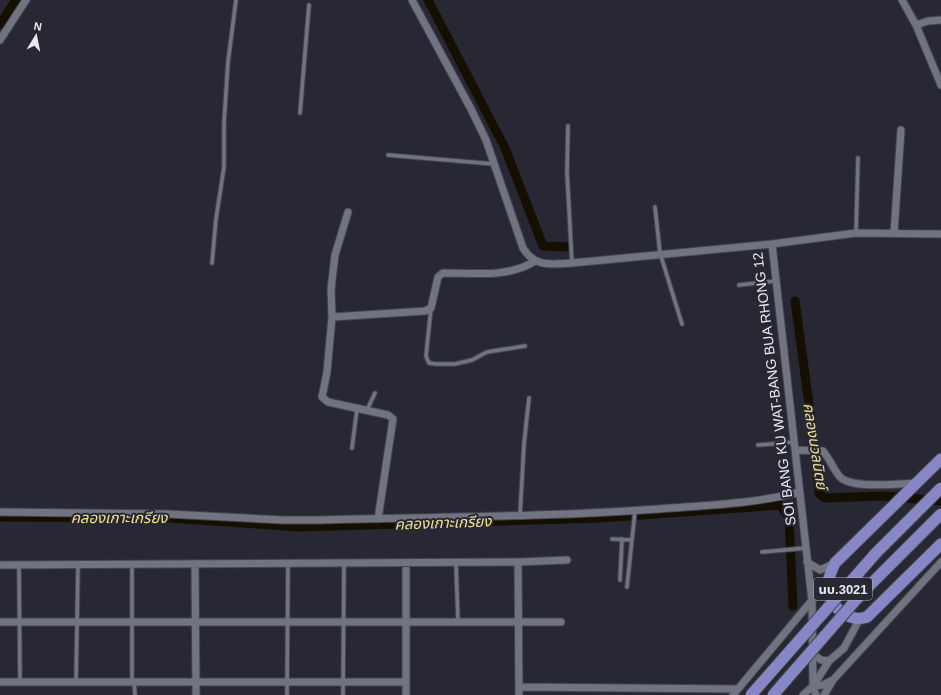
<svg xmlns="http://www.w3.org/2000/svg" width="941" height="695" font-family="Arial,'Noto Sans Thai',sans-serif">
	<rect width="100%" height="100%" fill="#272833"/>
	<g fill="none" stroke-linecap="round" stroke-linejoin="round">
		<path stroke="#140f00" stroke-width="9" d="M428 0 505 148 543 246 567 247
			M0 24 16 0
			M795 301 813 434 819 493 824 498 885 496 941 501
			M0 517 171 518 300 527 600 518 780 505 789 517 793 606"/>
		<g stroke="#44454e" stroke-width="5.5">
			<path id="service" d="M300 113 309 5
				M568 126 567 172 572 263
				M388 155 494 164
				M655 207 660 253 682 324
				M856 233 858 158
				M212 263 216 219 224 167V123L228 62 236 0
				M739 285 776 281
				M431 308 426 356 429 363 436 364H455L472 360 487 352 525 346
				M367 410 375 393
				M758 445 794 442
				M352 448 357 409
				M520 515 524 444 529 398
				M612 539 632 540
				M762 552 806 548
				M456 563 458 622
				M19 565 20 682
				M132 565V682
				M620 580 622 539
				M627 587 635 511
				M76 682 78 565
				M134 682 135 695
				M287 695 288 564
				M343 695 344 564"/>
		</g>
		<g stroke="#44454e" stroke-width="9">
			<path id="minor" d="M412 0 471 109 486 140 523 248C535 268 552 264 572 263L772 244 812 601 813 686 816 695
				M902 0 916 25 941 85
				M916 25 928 21 941 20
				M0 40 26 0
				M348 212 335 255 331 289 332 317 327 372 322 397 328 402 388 415 393 419 378 519
				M894 233 901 130
				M772 244 856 233 941 234
				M332 317 425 311 431 308 438 277 443 273C473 273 509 278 535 261
				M795 450 823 451C830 459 833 469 840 477 852 489 899 484 916 483
				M0 512 168 514 283 520H319C432 517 545 517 658 509 706 505 753 504 800 492
				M518 562 519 695
				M807 562 820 570 835 563
				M0 565 518 562 567 560
				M195 565 196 695
				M0 622H561
				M813 654 821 660 829 661
				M0 682H406
				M813 686 823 685 833 680 941 562
				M519 687 738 689
				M406 695V563
				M733 695 828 581
				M803 695 813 686 829 661 844 648 859 620
				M824 695 833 680"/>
		</g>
		<g stroke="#44454e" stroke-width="13">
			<path id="primary" d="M941 459 835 563C831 572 827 580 828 590 831 608 850 623 867 617L941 544"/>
		</g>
		<use href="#service" stroke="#727380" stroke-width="3.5"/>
		<use href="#minor" stroke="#727380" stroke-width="7"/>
		<use href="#primary" stroke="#8787c6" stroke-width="11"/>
		<g stroke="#44454e" stroke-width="13" stroke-linecap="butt">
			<path id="primary-bridge" d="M751 695 876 553 941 488
				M773 695 862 593 941 514"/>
		</g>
		<use href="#primary-bridge" stroke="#8787c6" stroke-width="11"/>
	</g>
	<g text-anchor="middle" stroke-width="4" stroke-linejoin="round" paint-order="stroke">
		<rect fill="#272833" stroke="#afb0b8" stroke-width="1" x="814" y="578" width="58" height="22" rx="3"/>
		<g font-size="13" font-weight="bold" fill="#e9eaf1">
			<text x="843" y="594">นบ.3021</text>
		</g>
		<g font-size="14" fill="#e9eaf1" stroke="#272833">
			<text transform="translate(774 389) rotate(-97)" y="5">SOI BANG KU WAT-BANG BUA RHONG 12</text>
		</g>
		<g font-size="15" font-style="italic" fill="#f0e28e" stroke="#272833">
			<text transform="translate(815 446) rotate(81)" y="5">คลองนวลนิตย์</text>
			<text x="119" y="523">คลองเกาะเกรียง</text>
			<text transform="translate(443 523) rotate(-2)" y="5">คลองเกาะเกรียง</text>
		</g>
	</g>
	<g transform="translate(36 36) rotate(10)" stroke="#272833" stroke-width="3" paint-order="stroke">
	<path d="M0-3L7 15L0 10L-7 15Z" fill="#e9eaf1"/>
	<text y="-6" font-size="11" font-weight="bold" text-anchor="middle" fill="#e9eaf1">N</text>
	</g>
</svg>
